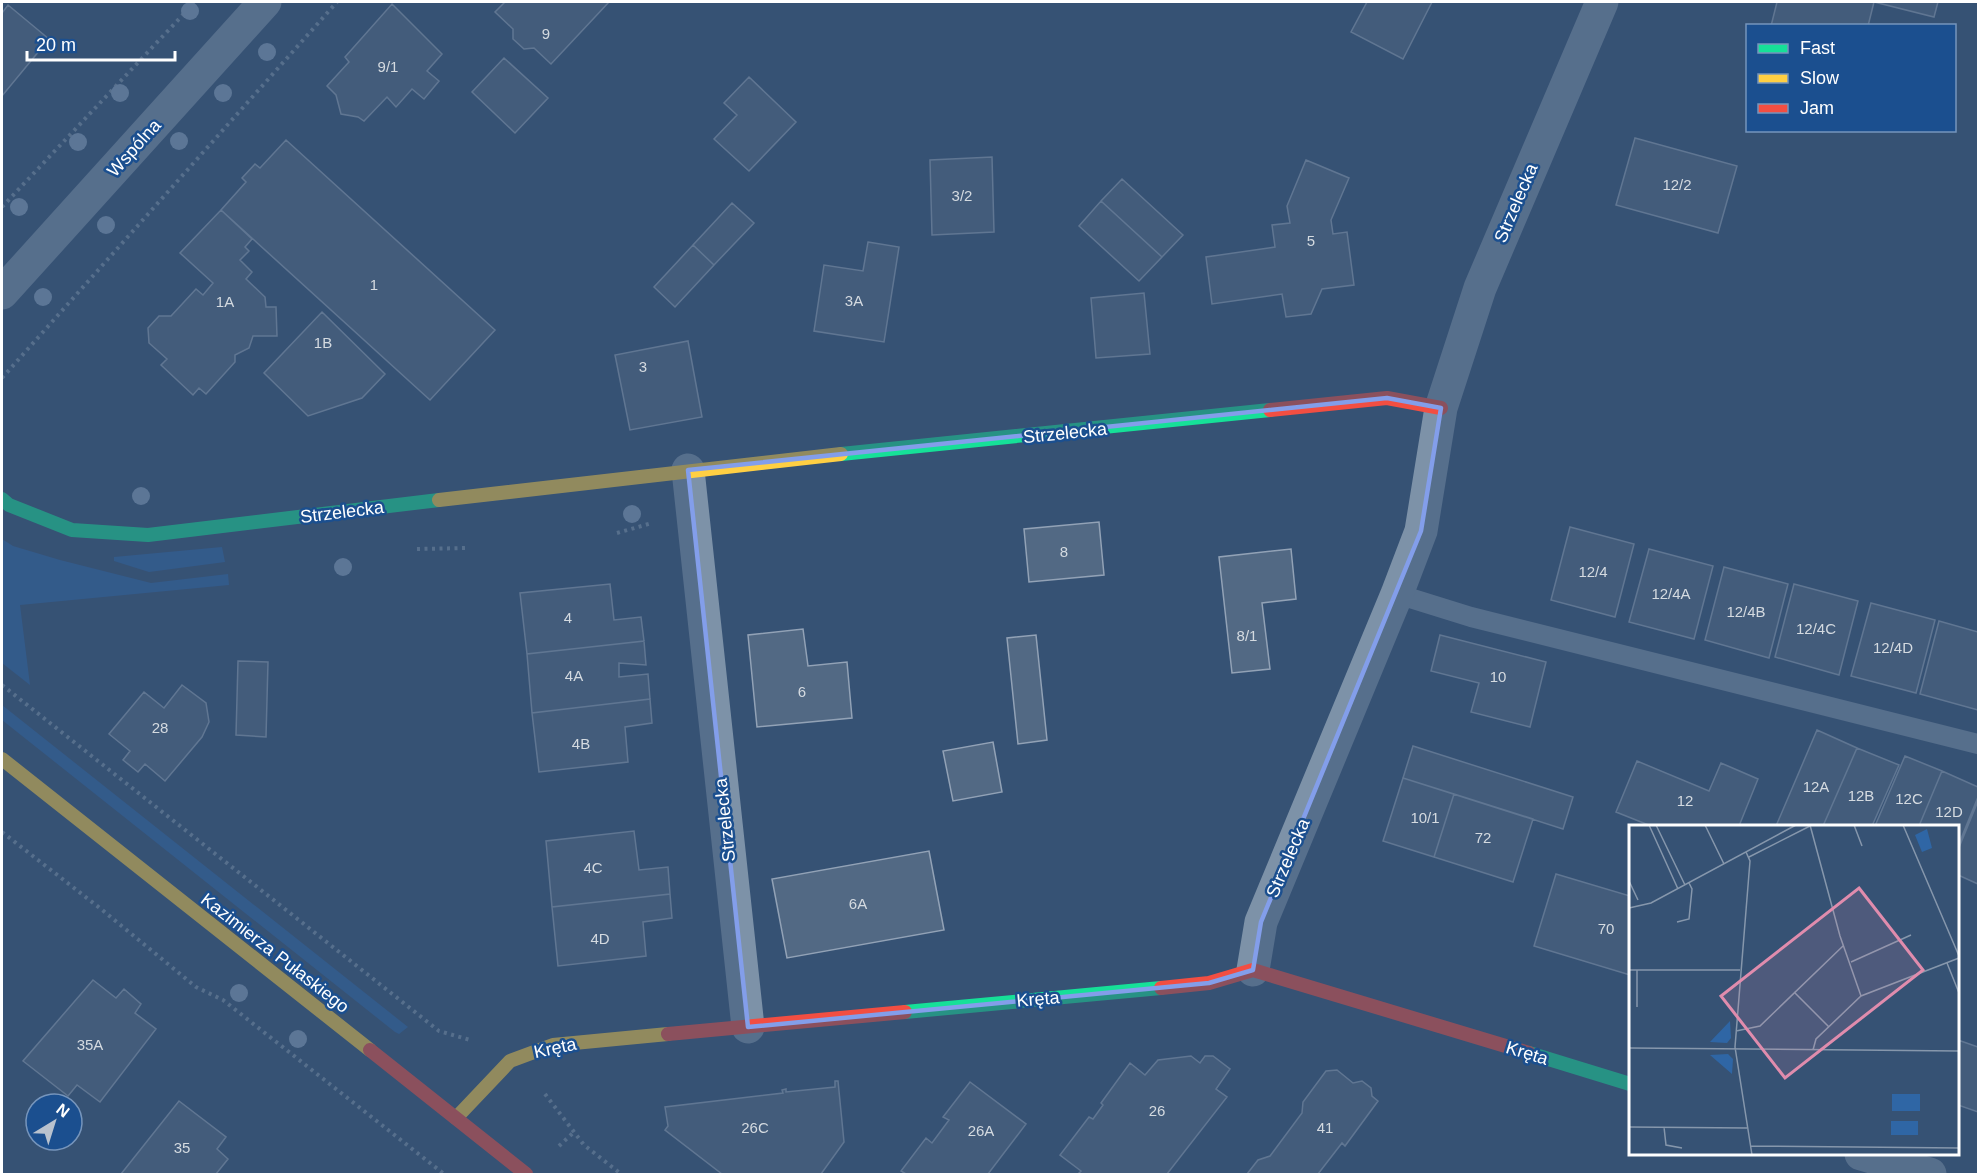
<svg xmlns="http://www.w3.org/2000/svg" width="1980" height="1176" font-family="Helvetica,sans-serif">
	<rect width="100%" height="100%" fill="#365274"/>
	<path fill="#2f66a5" d="M2 539 13 546 60 560 151 583 228 574 229 585 20 605 30 685 2 663Z
		M222 547 225 562 149 572 114 561V557Z
		M2 705 408 1027 399 1034 395 1032 2 720Z"/>
	<path fill="#526984" stroke="#92a2b6" stroke-width="1.5" d="M505 2H609L551 64 534 48 524 49 513 39V29L495 12Z
		M1367 2H1432L1403 59 1351 32Z
		M1777 2H1938L1934 17 1874 2 1868 26H1771Z
		M392 4 442 54 427 71 439 81 424 99 412 89 396 107 387 97 364 121 358 117 341 114 336 95 327 86 349 62 345 57Z
		M8 5 49 39 2 96V13Z
		M504 58 548 98 515 133 472 92Z
		M749 77 796 122 749 171 714 139 737 115 724 103Z
		M1635 138 1737 166 1718 233 1616 205Z
		M286 140 495 330 430 400 221 210 246 182 242 178 255 164 260 168Z
		M992 157 994 232 932 235 930 160Z
		M1306 160 1349 178 1331 220 1333 234 1347 232 1354 285 1322 289 1311 314 1286 317 1282 294 1212 304 1206 257 1275 247 1272 225 1290 223 1287 206Z
		M1122 179 1183 235 1162 257 1101 201Z
		M1101 201 1162 257 1139 281 1079 226Z
		M732 203 754 223 714 265 693 245Z
		M221 210 252 239 245 247 249 251 240 260 252 272 246 279 265 297 266 307H276L277 336H253L249 348 235 355V362L206 394 199 388 193 395 161 365 167 359 149 343 148 328 159 316H171L196 289 203 295 213 283 180 253Z
		M868 242 899 247 884 342 814 331 824 265 863 271Z
		M693 245 714 265 675 307 654 287Z
		M1144 293 1150 354 1096 358 1091 298Z
		M322 312 385 374 362 398 308 416 264 373Z
		M688 341 702 417 630 430 615 355Z
		M1099 522 1104 575 1029 582 1024 529Z
		M1570 527 1634 544 1615 617 1551 600Z
		M1291 549 1296 599 1262 603 1270 669 1232 673 1219 557Z
		M1649 549 1713 566 1694 639 1629 622Z
		M1724 567 1788 584 1769 658 1705 640Z
		M610 584 614 620 641 617 644 641 527 654 520 593Z
		M1794 584 1858 601 1839 675 1775 657Z
		M1871 603 1935 620 1916 693 1851 676Z
		M1939 621 1978 632V710L1920 694Z
		M803 629 808 666 847 662 852 718 757 727 748 635Z
		M1036 635 1047 740 1018 744 1007 638Z
		M1440 635 1546 662 1530 727 1471 712 1479 683 1431 671Z
		M644 641 646 665 619 663V677L648 674 650 699 532 713 527 654Z
		M238 661 268 662 266 737 236 735Z
		M182 685 206 703 209 722 202 737 165 781 145 764 138 772 123 760 130 751 109 734 144 692 164 708Z
		M650 699 652 723 625 727 628 762 539 772 532 713Z
		M1817 730 1857 748 1823 826H1776Z
		M993 742 1002 792 953 801 943 751Z
		M1413 746 1573 797 1563 829 1403 778Z
		M1857 748 1899 765 1872 826H1823Z
		M1905 756 1942 771 1919 826H1875Z
		M1637 761 1709 791 1721 763 1758 779 1739 826H1651L1616 812Z
		M1942 771 1978 787V797L1958 846V826H1919Z
		M1403 778 1454 794 1434 857 1383 841Z
		M1454 794 1533 819 1513 882 1434 857Z
		M1978 801V884L1958 875V850Z
		M634 831 639 870 668 867 670 894 552 907 546 841Z
		M929 851 944 930 787 958 772 879Z
		M1556 874 1630 896V975L1534 946Z
		M670 894 672 918 643 922 646 956 558 966 552 907Z
		M93 980 116 998 124 989 141 1004 135 1013 156 1029 100 1102 77 1085 68 1096 23 1061Z
		M1958 1040 1978 1047V1112L1958 1105Z
		M1191 1056 1200 1063 1205 1056H1213L1230 1069 1216 1089 1227 1097 1167 1174H1078L1081 1171 1060 1155 1089 1117 1093 1119 1103 1105 1101 1103 1130 1063 1145 1075 1158 1060Z
		M1337 1070 1353 1083 1362 1081 1371 1088 1372 1096 1378 1101 1345 1146 1342 1143 1318 1174H1247L1258 1160 1270 1156 1302 1113 1303 1102 1326 1071Z
		M835 1081H838L844 1142 821 1174H722L665 1130 668 1126 665 1107 783 1093 782 1090 786 1089V1092L835 1087Z
		M970 1082 1026 1124 988 1174H906L901 1171 926 1138 932 1143 949 1120 943 1117Z
		M179 1101 226 1137 217 1149 228 1159 216 1174H121Z"/>
	<g fill="none" stroke-linecap="round" stroke-linejoin="round">
		<path stroke="#7d92a8" stroke-width="4" stroke-dasharray="3 4.5" stroke-linecap="butt" d="M2 207 195 2
			M2 378 337 2
			M617 533 652 523
			M417 549 468 548
			M2 685 439 1031 470 1040
			M2 832 101 909 196 987 223 1000 444 1174
			M545 1094 584 1145 621 1174
			M559 1146 574 1132"/>
		<path stroke="#7d92a8" stroke-width="20" d="M1397 594 1471 617 1978 744"/>
		<path stroke="#7d92a8" stroke-width="33" d="M2 293 265 2
			M688 470 748 1027
			M1253 970 1261 922 1397 594 1421 531 1441 408 1480 288 1602 2
			M1861 1154 1930 1174"/>
		<path stroke="#16e098" stroke-width="14" d="M841 454 1270 410
			M2 499 9 505 72 530 148 535 439 500
			M905 1012 1161 988
			M1529 1053 1630 1084"/>
		<path stroke="#ffcf43" stroke-width="14" d="M439 500 841 454
			M2 759 370 1050
			M456 1118 510 1061 553 1045 668 1034"/>
		<path stroke="#f24e42" stroke-width="14" d="M1270 410 1387 398 1441 408
			M1161 988 1209 983 1253 970 1529 1053
			M668 1034 905 1012
			M370 1050 526 1174"/>
	</g>
	<g fill="#8aa2be">
		<circle cx="190" cy="11" r="9"/>
		<circle cx="267" cy="52" r="9"/>
		<circle cx="120" cy="93" r="9"/>
		<circle cx="223" cy="93" r="9"/>
		<circle cx="179" cy="141" r="9"/>
		<circle cx="78" cy="142" r="9"/>
		<circle cx="19" cy="207" r="9"/>
		<circle cx="106" cy="225" r="9"/>
		<circle cx="43" cy="297" r="9"/>
		<circle cx="141" cy="496" r="9"/>
		<circle cx="632" cy="514" r="9"/>
		<circle cx="343" cy="567" r="9"/>
		<circle cx="239" cy="993" r="9"/>
		<circle cx="298" cy="1039" r="9"/>
	</g>
	<path d="M0 0H1980V1176H0ZM1387 398 1441 408 1421 531 1261 922 1253 970 1209 983 748 1027 688 470Z" fill="#365274" fill-opacity=".55" fill-rule="evenodd"/>
	<path fill="none" stroke="#839eea" stroke-width="4.5" stroke-linejoin="round" d="M1387 398 1441 408 1421 531 1261 922 1253 970 1209 983 748 1027 688 470Z"/>
	<g text-anchor="middle" stroke-width="5" stroke-linejoin="round" paint-order="stroke">
		<g font-size="15" fill="#d4dae0">
			<text x="546" y="39">9</text>
			<text x="388" y="72">9/1</text>
			<text x="1677" y="190">12/2</text>
			<text x="962" y="201">3/2</text>
			<text x="1311" y="246">5</text>
			<text x="374" y="290">1</text>
			<text x="854" y="306">3A</text>
			<text x="225" y="307">1A</text>
			<text x="323" y="348">1B</text>
			<text x="643" y="372">3</text>
			<text x="1064" y="557">8</text>
			<text x="1593" y="577">12/4</text>
			<text x="1671" y="599">12/4A</text>
			<text x="1746" y="617">12/4B</text>
			<text x="568" y="623">4</text>
			<text x="1816" y="634">12/4C</text>
			<text x="1247" y="641">8/1</text>
			<text x="1893" y="653">12/4D</text>
			<text x="574" y="681">4A</text>
			<text x="1498" y="682">10</text>
			<text x="802" y="697">6</text>
			<text x="160" y="733">28</text>
			<text x="581" y="749">4B</text>
			<text x="1816" y="792">12A</text>
			<text x="1861" y="801">12B</text>
			<text x="1909" y="804">12C</text>
			<text x="1685" y="806">12</text>
			<text x="1949" y="817">12D</text>
			<text x="1425" y="823">10/1</text>
			<text x="1483" y="843">72</text>
			<text x="593" y="873">4C</text>
			<text x="858" y="909">6A</text>
			<text x="1606" y="934">70</text>
			<text x="600" y="944">4D</text>
			<text x="90" y="1050">35A</text>
			<text x="1157" y="1116">26</text>
			<text x="755" y="1133">26C</text>
			<text x="1325" y="1133">41</text>
			<text x="981" y="1136">26A</text>
			<text x="182" y="1153">35</text>
		</g>
		<g font-size="18" fill="#fff" stroke="#1b4f8f">
			<text transform="translate(134 148) rotate(-48)" y="6">Wspólna</text>
			<text transform="translate(1516 203) rotate(-67)" y="6">Strzelecka</text>
			<text transform="translate(1065 433) rotate(-6)" y="6">Strzelecka</text>
			<text transform="translate(342 512) rotate(-7)" y="6">Strzelecka</text>
			<text transform="translate(725 820) rotate(-96)" y="6">Strzelecka</text>
			<text transform="translate(1288 858) rotate(-67)" y="6">Strzelecka</text>
			<text transform="translate(275 953) rotate(38)" y="6">Kazimierza Pułaskiego</text>
			<text transform="translate(1038 999) rotate(-5)" y="6">Kręta</text>
			<text transform="translate(555 1048) rotate(-12)" y="6">Kręta</text>
			<text transform="translate(1527 1053) rotate(17)" y="6">Kręta</text>
		</g>
	</g>
	<g transform="translate(1629 825)">
		<rect width="330" height="330" fill="#365274"/>
		<path d="M298 4 303 23 293 27 286 10ZM101 196 102 213 98 218 81 217ZM99 229 104 234 103 249 81 230ZM263 269H291V286H263ZM262 296H289V310H262Z" fill="#2f66a5"/>
		<path fill="none" stroke="#8697ac" stroke-width="1.5" d="M20 0 49 64M27 0 56 60M76 0 95 39M181 0 211 111 232 171M225 0 233 21M274 0 330 131M117 27 121 36 106 222 123 330M120 32 181 1M0 56 9 75M0 83 22 78 167 0M48 97 60 94 63 64 60 58M222 137 282 110M318 138 330 168M0 145H111M165 167 200 202M8 182V145M107 206 131 201 214 121M0 223 330 226M184 225 187 214 232 171 330 133M0 302 118 303M35 302 37 320 53 323M122 321 330 323"/>
		<path fill="#e08cad" fill-opacity="0.15" stroke="#e08cad" stroke-width="3" d="M230 63 294 145 156 253 92 171Z"/>
		<rect width="330" height="330" fill="none" stroke="#fff" stroke-width="3"/>
	</g>
	<rect width="1980" height="1176" fill="none" stroke="#ffffff" stroke-width="6"/>
	<rect x="1746" y="24" width="210" height="108" fill="#1b4f8f" stroke="#7695bc" stroke-width="1.5"/>
	<rect x="1758" y="44" width="30" height="9" fill="#16e098" stroke="#7695bc" stroke-width="1.5"/>
	<text x="1800" y="54" font-size="18" fill="#ffffff">Fast</text>
	<rect x="1758" y="74" width="30" height="9" fill="#ffcf43" stroke="#7695bc" stroke-width="1.5"/>
	<text x="1800" y="84" font-size="18" fill="#ffffff">Slow</text>
	<rect x="1758" y="104" width="30" height="9" fill="#f24e42" stroke="#7695bc" stroke-width="1.5"/>
	<text x="1800" y="114" font-size="18" fill="#ffffff">Jam</text>
	<g transform="translate(54 1122) rotate(38)"><circle r="28" fill="#1b4f8f" stroke="#7695bc" stroke-width="1.5"/>
	<path d="M0-4.5L10 22L0 15L-10 22Z" fill="#b9c2ce"/>
	<text y="-9" font-size="16" font-weight="bold" text-anchor="middle" fill="#ffffff">N</text>
	</g>
	<path d="M27 51v9h148v-9" fill="none" stroke="#ffffff" stroke-width="3"/>
	<text x="36" y="51" font-size="18" fill="#ffffff" stroke="#1b4f8f" stroke-width="4.5" paint-order="stroke">20 m</text>
</svg>
